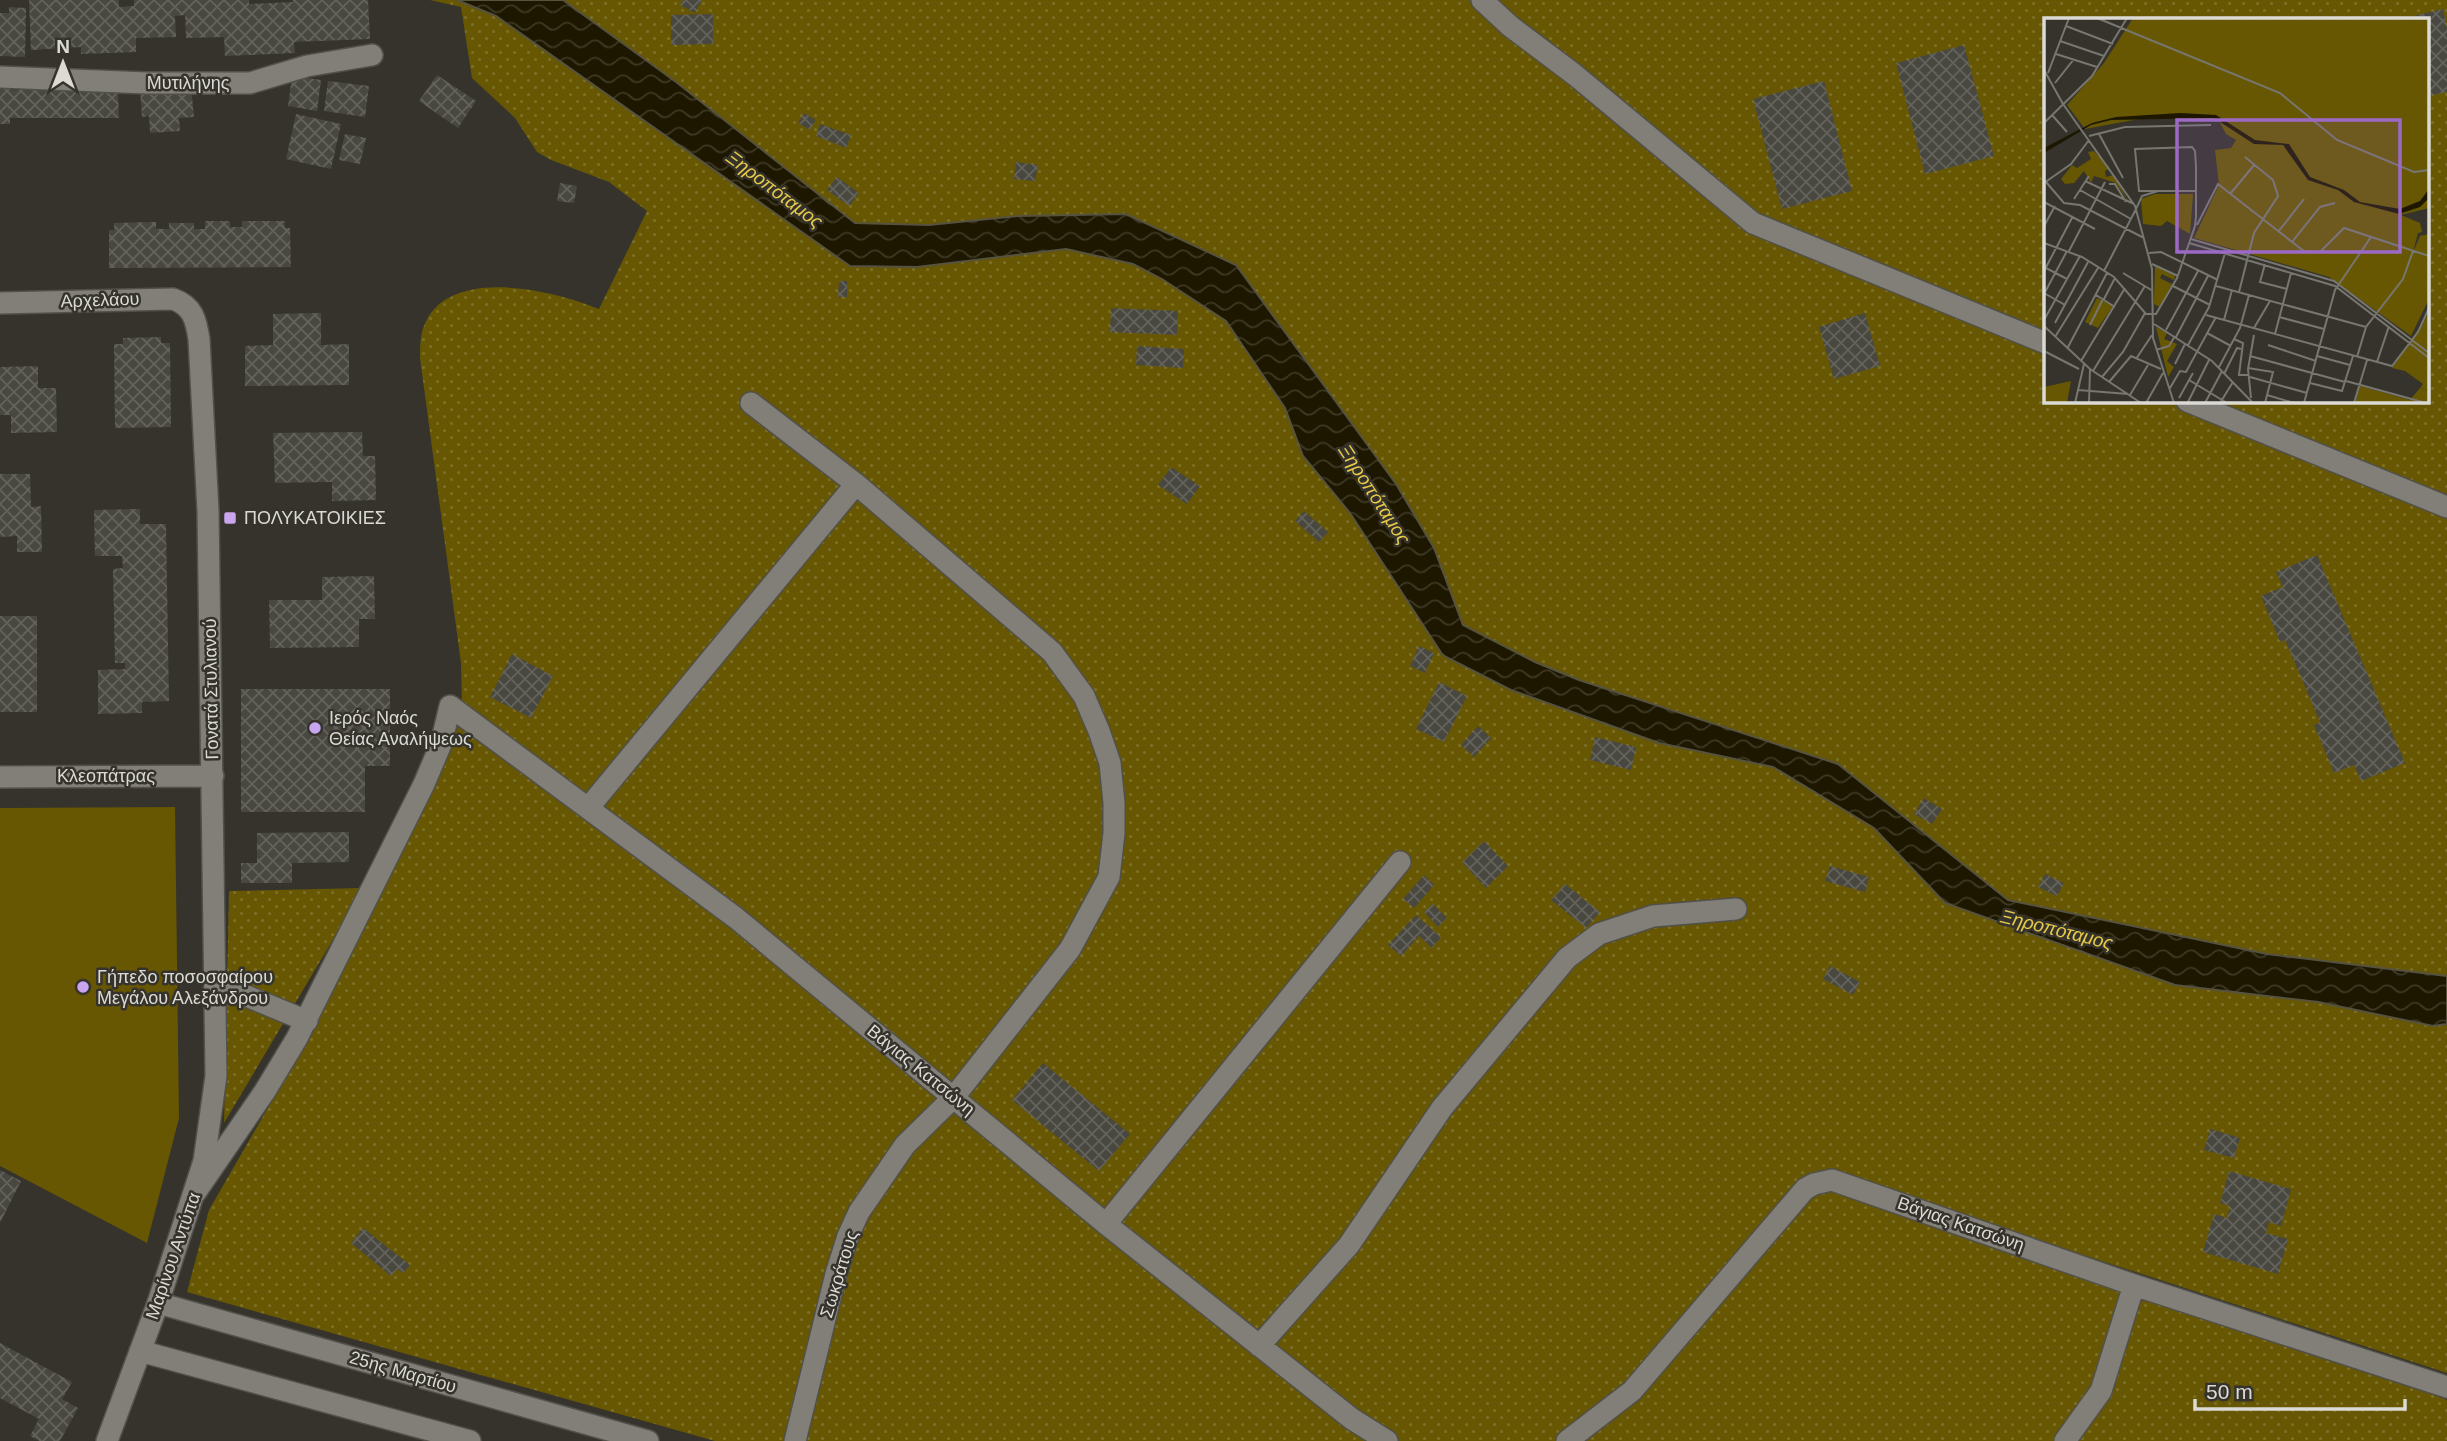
<svg xmlns="http://www.w3.org/2000/svg" width="2447" height="1441" font-family="Arial,sans-serif">
	<defs>
		<pattern id="grass-dots" width="8" height="8" patternUnits="userSpaceOnUse" patternTransform="scale(1.75)"><rect width="8" height="8" fill="#675702"/><path d="M2 2h.1M6 6h.1" fill="none" stroke="#7c6f26" stroke-width="1.8" stroke-linecap="round"/></pattern>
		<pattern id="water-waves" width="16" height="10" patternUnits="userSpaceOnUse" patternTransform="scale(1.75)"><rect width="16" height="10" fill="#1d1700"/><path d="M0 5q4-4 8 0t8 0" fill="none" stroke="#3d3824"/></pattern>
		<pattern id="building-cross-hatch" width="8" height="8" patternUnits="userSpaceOnUse" patternTransform="scale(1.75)"><rect width="8" height="8" fill="#494840"/><path d="M0 0l8 8M0 8l8-8" fill="none" stroke="#63625b"/></pattern>
	</defs>
	<rect width="100%" height="100%" fill="#35332c"/>
	<path fill="url(#grass-dots)" fill-rule="evenodd" d="M430 0H2447V1373L1929 1205 2447 1400V1441H715L187 1292 209 1210 315 1026 432 788 456 731 462 707 461 663 420 358C420 352 420 344 421 337 435 262 552 289 599 309L647 211 609 182 551 160 537 152 515 118 472 78 461 7ZM2046 19H2428V401H2046Z
		M363 888V889L224 1123 229 891Z"/>
	<path fill="#675702" d="M175 807 179 1118 147 1243 0 1166V808Z"/>
	<path fill="url(#water-waves)" stroke="#565240" stroke-width="2" d="M457 0H563L676 82 855 223 929 225 1018 216 1126 214 1236 265 1396 484 1434 548 1463 625 1535 662 1579 680 1838 764 2008 900 2267 954 2447 976V1024L2433 1026 2318 1002 2175 985 1945 903 1874 828 1773 767 1659 743 1511 690 1446 657 1442 654 1350 513 1303 456 1285 408 1226 321 1162 279 1133 264 1066 249 917 267 850 266 496 16Z"/>
	<path fill="url(#building-cross-hatch)" d="M29 0H119V7L134 6V0H249V4L293 2V0H368L370 39 294 42 295 53 225 56 224 37 186 38 185 15 175 16 176 37 136 38V52L81 54V47L31 50Z
		M683 0H702L695 13 680 5Z
		M9 7 26 8 25 57 0 56V13H9Z
		M2443 9 2447 28V92L2428 96V19L2405 18Z
		M713 14V44L671 45V15Z
		M1964 45 1994 156 1925 174 1896 63Z
		M437 75 476 101 458 128 419 101Z
		M292 76 321 80 317 111 288 106Z
		M328 81 369 86 365 117 324 111Z
		M1824 81 1852 191 1782 209 1753 99Z
		M191 86 194 117 179 118 180 131 150 133 149 116 142 117 140 90Z
		M0 88H10V90H118L119 118H10V124H0Z
		M804 113 816 120 810 130 798 123Z
		M296 114 341 124 331 169 286 159Z
		M820 124 851 135 846 148 816 136Z
		M345 134 366 138 360 164 339 160Z
		M1016 162 1038 165 1035 181 1014 179Z
		M837 177 859 193 849 206 827 190Z
		M560 183 577 186 574 203 557 201Z
		M205 221H230V227H242V221H285V228H290L291 267 109 268V230H114V223L156 222V229H169V223H194V229H205Z
		M839 281H847V297H838Z
		M1111 308 1178 311 1177 335 1110 332Z
		M321 313V345L349 344V385L245 386V346L273 345V314Z
		M1865 313 1880 366 1834 379 1819 327Z
		M161 337V343H170L171 427 115 428 114 344H123V338Z
		M1137 346 1184 349 1183 368 1136 365Z
		M38 366V388H56L57 432 11 433V415H0V367Z
		M362 432 363 456H375L376 500 332 501V482L275 483 273 433Z
		M1171 467 1200 486 1187 504 1158 485Z
		M0 474H30L31 507 41 506 42 552H17V536L0 537Z
		M140 509V524H166L169 701 142 702V713L98 714V670L125 669V663H115L113 569 123 568 122 556H95L94 510Z
		M1304 511 1328 532 1319 542 1295 521Z
		M2317 555 2405 763 2361 781 2354 765 2334 773 2314 725 2320 722 2285 640 2280 642 2261 596 2283 587 2276 572Z
		M374 576 375 619H359V647L270 648 269 600H322V577Z
		M0 616H37V712H0Z
		M1419 646 1434 653 1425 673 1410 666Z
		M512 654 553 676 531 718 490 697Z
		M1439 682 1467 696 1444 742 1416 729Z
		M241 689H390V766H365V812H241Z
		M1478 726 1491 738 1474 757 1461 745Z
		M1595 737 1636 747 1631 770 1590 760Z
		M1924 798 1942 809 1932 824 1914 814Z
		M349 832V862L292 863V883H241V863H257V833Z
		M1484 841 1508 866 1486 888 1462 862Z
		M1830 866 1869 877 1865 892 1825 881Z
		M2045 874 2064 883 2057 896 2038 887Z
		M1424 875 1434 885 1414 908 1403 899Z
		M1565 884 1600 912 1586 928 1551 900Z
		M1433 904 1447 918 1438 927 1424 912Z
		M1416 915 1441 937 1432 948 1419 936 1401 956 1388 945Z
		M1830 966 1860 982 1853 995 1823 979Z
		M1043 1063 1130 1134 1099 1171 1012 1100Z
		M2210 1129 2240 1138 2234 1158 2204 1150Z
		M0 1170 21 1181 0 1223Z
		M2229 1171 2291 1189 2281 1226 2269 1222 2266 1233 2288 1239 2278 1274 2203 1252 2214 1214 2227 1218 2230 1206 2220 1203Z
		M363 1228 410 1265 403 1273 397 1269 391 1276 351 1243Z
		M0 1343 72 1382 62 1399 78 1408 60 1441H39L30 1436 39 1419 0 1398Z"/>
	<g fill="none" stroke-linecap="round" stroke-linejoin="round">
		<g stroke="#51504a" stroke-width="24">
			<path id="minor" d="M1482 0 1510 26 1575 75 1753 223 2046 343
				M0 77 147 83H250L307 66 372 55
				M0 303 173 299C193 306 196 320 199 339L208 511 216 1076 204 1161 158 1303
				M2187 401 2447 507
				M751 403 856 484 1052 652 1084 696 1099 731 1110 763 1114 803V833L1109 877 1070 949 954 1097 905 1145 859 1212 848 1236 836 1274 795 1441
				M0 777 213 776
				M589 807 856 484
				M215 983 307 1021
				M195 1193 265 1091 297 1038 424 784 441 744 450 706 736 918 1106 1224 1352 1419 1387 1441
				M1106 1224 1400 862
				M1259 1346 1349 1245 1442 1108 1567 958 1599 934 1653 916 1736 909
				M1567 1441 1632 1391 1805 1189 1814 1184 1832 1180 2134 1285 2447 1387
				M2065 1441 2101 1391 2134 1285"/>
		</g>
		<g stroke="#51504a" stroke-width="24">
			<path id="tertiary" d="M140 1351 470 1441
				M107 1441 158 1303 648 1441"/>
		</g>
		<use href="#minor" stroke="#817f77" stroke-width="21"/>
		<use href="#tertiary" stroke="#817f77" stroke-width="21"/>
	</g>
	<g fill="#c9a5ee" stroke="#35332c" stroke-width="2.5">
		<rect x="223" y="511" width="14" height="14" rx="3.5"/>
		<circle cx="315" cy="728" r="7"/>
		<circle cx="83" cy="987" r="7"/>
	</g>
	<g text-anchor="middle" stroke-width="5" stroke-linejoin="round" paint-order="stroke">
		<g font-size="18" fill="#dbdad5" stroke="#35332c">
			<text x="188" y="89">Μυτιλήνης</text>
			<text transform="translate(100 300) rotate(-2)" y="6">Αρχελάου</text>
			<text transform="translate(211 689) rotate(-91)" y="6">Γονατά Στυλιανού</text>
			<text x="106" y="782">Κλεοπάτρας</text>
			<text transform="translate(921 1070) rotate(39)" y="6">Βάγιας Κατσώνη</text>
			<text transform="translate(1961 1224) rotate(19)" y="6">Βάγιας Κατσώνη</text>
			<text transform="translate(173 1256) rotate(-71)" y="6">Μαρίνου Αντύπα</text>
			<text transform="translate(839 1274) rotate(-73)" y="6">Σωκράτους</text>
			<text transform="translate(403 1372) rotate(16)" y="6">25ης Μαρτίου</text>
		</g>
		<g font-size="18" fill="#dbdad5" stroke="#35332c" text-anchor="start">
			<text x="244" y="524">ΠΟΛΥΚΑΤΟΙΚΙΕΣ</text>
			<text x="329" y="724">Ιερός Ναός<tspan x="329" dy="21">Θείας Αναλήψεως</tspan></text>
			<text x="97" y="983">Γήπεδο ποσοσφαίρου<tspan x="97" dy="21">Μεγάλου Αλεξάνδρου</tspan></text>
		</g>
		<g font-size="19" font-style="italic" fill="#e6c947" stroke="#35332c">
			<text transform="translate(775 189) rotate(37)" y="7">Ξηροπόταμος</text>
			<text transform="translate(1375 494) rotate(57)" y="7">Ξηροπόταμος</text>
			<text transform="translate(2057 929) rotate(14)" y="7">Ξηροπόταμος</text>
		</g>
	</g>
	<g transform="translate(2044 18)">
		<rect width="385" height="385" fill="#35332c"/>
		<path d="M89 0H385V190L357 197 376 205 378 214 374 215 369 234 376 218 385 216V281L367 318 285 259 150 220 175 167 171 132 187 130 192 122 182 116 175 103 106 99 41 111 23 87 60 45ZM50 133 66 150 61 153 62 159 70 157 85 185 72 165 50 158 47 165 40 153 30 165 21 166 17 161 28 147 33 150 47 141 44 134ZM111 248 131 258 130 262 118 256 116 260 128 266 116 289 110 286ZM53 280 69 288 54 310 41 304ZM385 295V372L376 370 379 366 361 353 348 350ZM112 309 123 315 120 321 133 326 123 343 130 349 124 359ZM27 363 23 385H0V369Z" fill="#675702"/>
		<path d="M111 176H149L146 216 123 203 117 208 99 206 97 181ZM316 368 366 382 376 370 385 372V385H311Z" fill="#675702"/>
		<path d="M136 95 172 97 211 122 245 126 266 159 300 172 316 184 356 191 376 183 385 171V180L376 189 355 196 310 184 294 172 264 162 239 127 210 126 170 100 67 102 47 107 0 135V130L48 105 72 99Z" fill="#1d1700"/>
		<path fill="none" stroke="#777670" stroke-width="2" d="M53 0 236 75 293 122 370 154 385 152M22 8 69 26M16 23 60 38M12 36 53 49M0 52 19 86M4 55 25 0M11 65 30 41M19 86 91 188 108 251 109 320 130 385M8 97 23 114M0 105 48 58 83 0M55 116 79 160M45 118 81 109 167 107M41 163 90 186M2 164 20 185 36 187 100 220M0 165 27 146 45 122M65 166H71L82 184M36 172 87 201M186 176 211 146M30 181 45 158M0 184 51 211M92 191 98 178 114 173M153 207 174 166 261 234H276L300 210 385 238M0 208 11 188M234 214 260 181M147 221 290 263 385 335M248 224 276 189 291 185M0 225 38 239 70 259 102 296H112L133 260 151 208 152 199V149L151 133 148 129 91 131 95 173H152M145 225 291 268 385 340M25 233 61 164M105 235 117 234 174 262M108 246 134 258M221 246 216 264 243 271M2 250 23 261M0 253 29 198M60 253 92 191M79 255 109 273M129 268 166 287M172 268 322 309M195 274 210 215 234 178 229 162 201 139M0 275 21 287M0 276 23 233M52 277 71 289M60 281 71 260M162 297 348 348 374 314 385 290M235 299 280 311M0 302 36 238M180 302 188 272M11 305 44 244M110 306 168 343 209 385M46 307 59 281M0 308 46 351 97 385M210 310 226 283M122 312 154 253M163 315 187 328M231 316 247 255M11 319 54 250M132 319 164 258M190 321 199 325 195 357H205M144 327 165 289 181 235M224 327 272 343M23 331 63 255M112 332 125 328 131 318M0 333 35 351M206 338 301 364M273 338 306 347M313 339 322 309 359 261 369 233M92 341 108 317M37 343 81 270M333 344 345 308M131 346 141 326M175 349 196 310 205 277M204 350 229 354 221 385M49 353 101 268M180 356 193 330 197 331M58 359 79 334 101 295M206 359 263 375M145 362 183 385M302 363 382 385M65 364 87 338 117 351M266 365 298 373 309 338M126 370 136 353 142 354 172 299M34 372 84 376M86 377 104 347M223 377 250 385M135 380 149 355M207 380 204 351 210 317M144 384 165 342M31 385 40 346M45 385 46 351M102 385 119 355M161 385 178 353M176 385 189 364M260 385 291 272 327 219M310 385 323 342"/>
		<path fill="#9d69c7" fill-opacity="0.15" stroke="#9d69c7" stroke-width="3.5" d="M133 102H356V234H133Z"/>
		<rect width="385" height="385" fill="none" stroke="#dbdad5" stroke-width="3.5"/>
	</g>
	<g transform="translate(63 63)" stroke="#35332c" stroke-width="5" paint-order="stroke">
	<path d="M0-5L12 26L0 18L-12 26Z" fill="#dbdad5"/>
	<text y="-10" font-size="19" font-weight="bold" text-anchor="middle" fill="#dbdad5">N</text>
	</g>
	<path d="M2195 1399v10h210v-10" fill="none" stroke="#dbdad5" stroke-width="3.5"/>
	<text x="2206" y="1399" font-size="21" fill="#dbdad5" stroke="#35332c" stroke-width="5" paint-order="stroke">50 m</text>
</svg>
